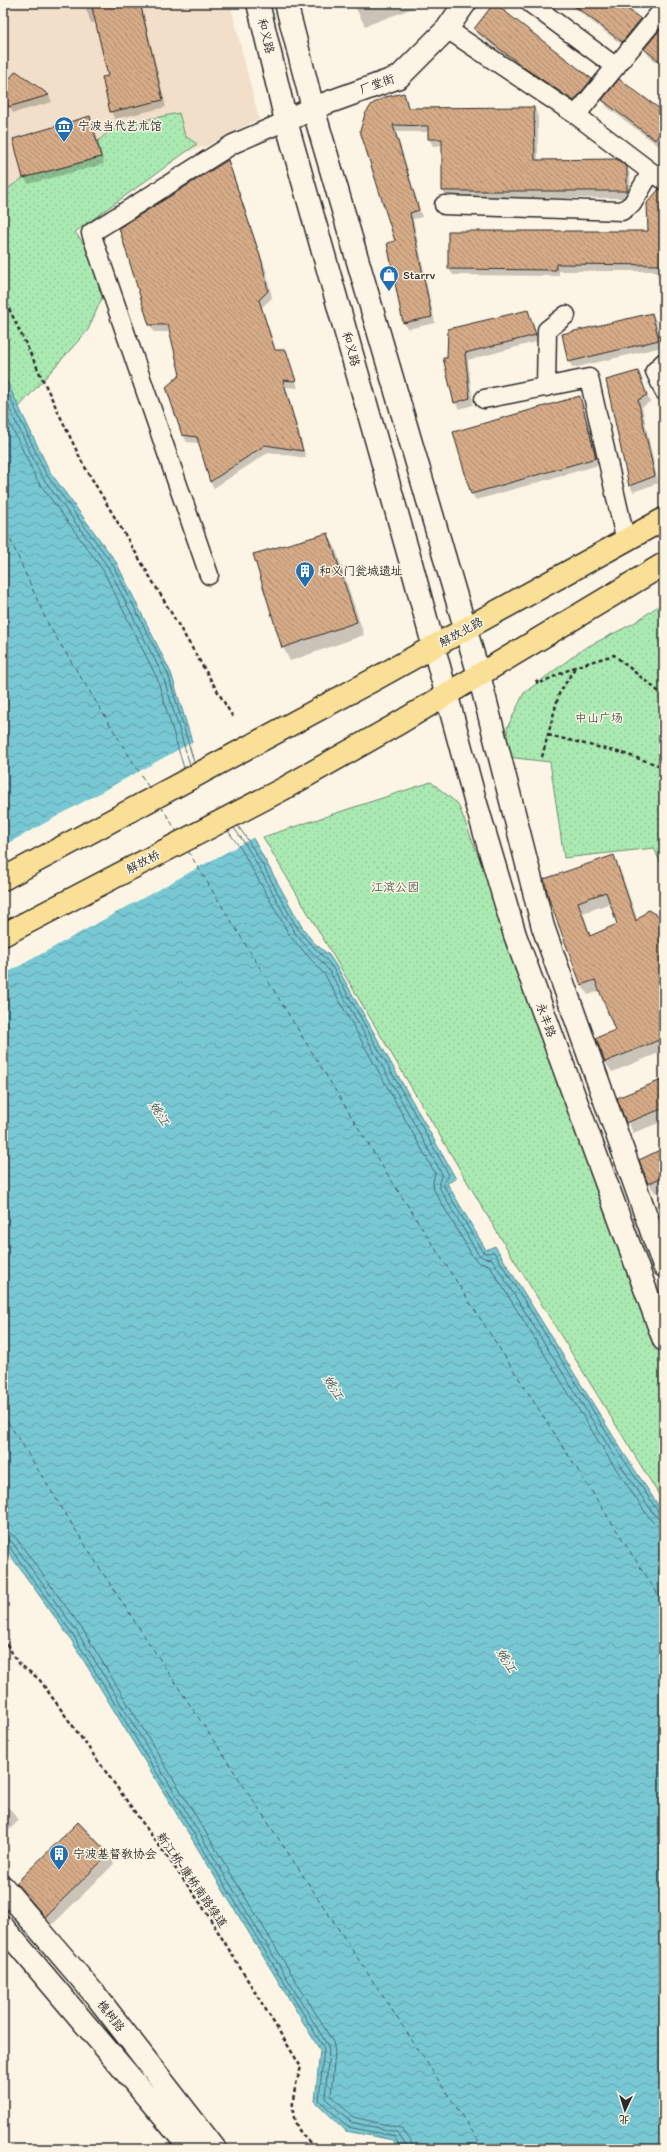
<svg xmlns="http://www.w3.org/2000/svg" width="667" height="2152" font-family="Itim,'LXGW WenKai TC',sans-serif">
	<defs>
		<pattern id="park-dots" width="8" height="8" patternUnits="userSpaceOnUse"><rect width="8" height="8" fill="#aaeab2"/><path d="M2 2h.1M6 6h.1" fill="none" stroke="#92c999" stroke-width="1.8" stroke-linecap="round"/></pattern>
		<pattern id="water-waves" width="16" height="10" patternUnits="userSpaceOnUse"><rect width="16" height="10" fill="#78c8d4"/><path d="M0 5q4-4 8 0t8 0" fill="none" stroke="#63a3ac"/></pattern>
		<pattern id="building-back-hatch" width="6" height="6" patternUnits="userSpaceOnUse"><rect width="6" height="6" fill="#d6ab87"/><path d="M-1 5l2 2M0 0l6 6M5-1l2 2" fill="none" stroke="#ae8b6f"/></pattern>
	</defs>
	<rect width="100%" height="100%" fill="#fcf5e5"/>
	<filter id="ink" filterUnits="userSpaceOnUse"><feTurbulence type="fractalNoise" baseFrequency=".025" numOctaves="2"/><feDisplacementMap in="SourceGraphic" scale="8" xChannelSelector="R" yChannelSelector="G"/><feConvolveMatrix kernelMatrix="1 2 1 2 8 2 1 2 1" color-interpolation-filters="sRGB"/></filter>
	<g filter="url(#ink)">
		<path fill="#f1dfc9" d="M3 3H230L259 119 207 146 3 205Z"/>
		<path fill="url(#park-dots)" stroke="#6a8a6e" d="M179 113 185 136 197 144 75 232 98 263 104 293 88 330 19 407 3 374V192L23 178 101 157 97 142 115 126Z
			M664 602V871L654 848 564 858 550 762 507 757V728L524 693 583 649 634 623Z
			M431 782 458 804 510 937 664 1353V1503L497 1232 263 837Z"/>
		<path fill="url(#water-waves)" stroke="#598990" d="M3 374 50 472 116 562 171 673 201 771 254 840 302 927 313 942 329 955 337 967 456 1179 447 1183 486 1250 495 1246 623 1452 664 1514V2149H398L393 2140 346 2131 315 2101 320 2050 70 1638 3 1545Z"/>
		<path fill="#fcf5e5" d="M194 741 203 770 254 837 3 975V846Z"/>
		<path fill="#0003" fill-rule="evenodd" d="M84 3H141L166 107 115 119 111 112 103 78 110 76 97 22 91 23Z
			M353 3H427L365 26Z
			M568 3H619L640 20 644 27 626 48Z
			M664 26V68L649 56 645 49Z
			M475 29 591 80 595 86 578 107 531 76 479 35Z
			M16 72 49 96 52 102 13 113 3 95V87Z
			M404 94 410 109 534 108 538 115V160L626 167 630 174V198H447L443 191V145L433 146 429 139V132H396L422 217 413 219 435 323 408 329 404 323 397 241 361 131Z
			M603 100 664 113V139L659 146 607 107Z
			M90 118 94 124 104 164 28 184 24 177Z
			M228 161 266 270 272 298 262 307 276 351H286L298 388 286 387 306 458 269 452 214 488 210 482 200 443 187 442 183 435 181 376 170 332H154L150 325 120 228Z
			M664 193V282H659L656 271H559V276L453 275 449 269 649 232Z
			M528 311 539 341 468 360 473 405 459 409 455 402 448 359Z
			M652 314 656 321 662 347 573 368 569 362Z
			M638 372 650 402 642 407 658 483 633 492 630 485Z
			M579 397 583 404 599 465 476 500 472 494 455 433Z
			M327 534 335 547 364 635 290 661 283 647Z
			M613 857 619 867 638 921 664 920V1051L612 1072 605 1062 617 1031 600 991 588 995 581 984 550 899ZM611 903 618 925 591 937 583 913Z
			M664 1080V1121L633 1133 619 1099Z
			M664 1149V1189L655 1193 649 1183Z
			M3 1802 12 1811 18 1821 3 1836Z
			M108 1854 114 1864 51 1926 23 1893 17 1883Z"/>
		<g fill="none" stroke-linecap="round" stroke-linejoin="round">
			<path stroke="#4a6a6f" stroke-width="1" d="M3 383 46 474 113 565 168 674 194 762
				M3 395 42 477 108 567 163 676 190 765
				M3 409 37 480 103 570 157 678 184 768
				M238 826C262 858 277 895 298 929 308 944 324 954 334 970L449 1175 444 1181V1186L482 1251 486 1253 494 1252 620 1454 659 1513 664 1515
				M234 828C258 860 273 897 294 931 304 947 319 957 330 972L442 1174 439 1182V1187L478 1254 484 1258 492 1259 615 1457 655 1516 664 1520
				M228 831 241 849 290 936 325 975 435 1173 433 1182 434 1190 473 1257 479 1263 489 1265 610 1460 650 1519 656 1525 664 1526
				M3 1532 10 1533 16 1538 83 1630 333 2042 335 2052 331 2095 353 2117 401 2128 411 2141 412 2149
				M3 1538 12 1542 78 1633 328 2046 329 2051 325 2098 351 2122 397 2132 405 2143 406 2149
				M3 1543 8 1545 73 1635 324 2048 319 2100 348 2127 394 2136 401 2149"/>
			<path stroke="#425a5e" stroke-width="1" stroke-dasharray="5 4" stroke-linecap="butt" d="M3 523 48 624 149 788
				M161 806 177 832
				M188 851 377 1158 664 1604
				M3 1414 104 1575 484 2149"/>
		</g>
		<path fill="url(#building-back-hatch)" stroke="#2b2b2b" fill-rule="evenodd" d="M91 3H140L163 100 110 112 102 77 108 76Z
			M494 3 592 79 574 101 526 69 474 29Z
			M571 3H620L641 19 622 42Z
			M664 25V65L644 49Z
			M16 71 49 95 8 107 3 97V86Z
			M619 79 664 112V128L655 140 602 100Z
			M404 93 408 108 534 107 535 160 617 159 627 167V191H442V139H428V126L393 125 419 210 410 213 432 317 403 323 387 243 395 241 360 131 365 114 372 104 385 97Z
			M90 116 101 157 23 178 13 139Z
			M228 160 262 262 268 291 259 300 275 350H286L296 381 283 380 303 451 265 445 210 482 197 437 182 435 166 387 180 375 168 325H149L119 228Z
			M659 189 664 190V265L556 264V270L448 269V231H648L647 203Z
			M528 310 536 335 465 353 470 398 454 403 443 358H447L448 329Z
			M652 313 659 340 568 362 562 334Z
			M638 371 647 395 638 400 655 476 629 486 606 380Z
			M580 396 596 458 471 494 453 432Z
			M328 533 357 622 282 648 253 554Z
			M614 855 636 921 648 910 664 919V1038L605 1062 596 1038 615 1030 595 980 581 985 549 899 544 879ZM606 892 617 924 590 936 578 902Z
			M664 1079V1108L626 1123 617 1098Z
			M664 1148V1176L648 1184 639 1160Z
			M78 1822 109 1854 45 1917 16 1883Z"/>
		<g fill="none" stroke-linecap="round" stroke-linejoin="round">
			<g stroke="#2b2b2b" stroke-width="21">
				<path id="minor" d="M530 3 616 67
					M447 29 576 115 651 172
					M576 115 664 8
					M444 205 622 211 632 204 651 172 664 180
					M664 362 655 371 664 391
					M546 387 547 330 566 315
					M484 399 589 378 626 542
					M209 575 91 233 233 144 286 121"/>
			</g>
			<g stroke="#2b2b2b" stroke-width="25">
				<path id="tertiary" d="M286 121 313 108 399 77 447 29 465 3"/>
			</g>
			<g stroke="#2b2b2b" stroke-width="25">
				<path id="secondary" d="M258 3 286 121 411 563 475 800 515 935 664 1340
					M286 3 313 108 479 675 543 927 664 1266
					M3 1887 97 1997 215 2149
					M3 1927 191 2149"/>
			</g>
			<g stroke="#2b2b2b" stroke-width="25">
				<path id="primary" d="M3 879 375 679 664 519
					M3 935 283 789 394 726 664 564"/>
			</g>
			<path stroke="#2b2b2b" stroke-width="2.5" stroke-dasharray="4 3" stroke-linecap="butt" d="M3 296 82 462 234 719
				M536 680 538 684 577 666 614 655 664 696
				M548 735 622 753 664 767
				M542 757 559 694 576 666
				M3 1638 18 1663 39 1679 201 1904 301 2067C295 2087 287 2110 299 2130 303 2137 311 2143 316 2149"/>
			<use href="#minor" stroke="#fcf5e5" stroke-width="18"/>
			<use href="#tertiary" stroke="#fcf5e5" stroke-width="22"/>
			<use href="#secondary" stroke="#fcf5e5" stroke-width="22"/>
			<use href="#primary" stroke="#fadf96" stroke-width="22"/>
		</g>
	</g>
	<defs>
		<g id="museum-pin" transform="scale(1)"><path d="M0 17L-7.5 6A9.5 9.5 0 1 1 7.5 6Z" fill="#1f6fb2" stroke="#fcf5e5"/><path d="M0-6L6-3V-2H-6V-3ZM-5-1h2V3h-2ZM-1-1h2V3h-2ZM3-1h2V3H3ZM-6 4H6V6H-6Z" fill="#fff"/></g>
		<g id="shop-pin" transform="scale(1)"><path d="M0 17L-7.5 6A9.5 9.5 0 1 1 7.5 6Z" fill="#1f6fb2" stroke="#fcf5e5"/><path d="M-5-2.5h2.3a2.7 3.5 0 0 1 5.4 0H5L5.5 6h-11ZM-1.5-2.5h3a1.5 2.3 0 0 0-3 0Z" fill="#fff"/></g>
		<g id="building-pin" transform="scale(1)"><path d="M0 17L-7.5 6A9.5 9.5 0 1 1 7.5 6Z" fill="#1f6fb2" stroke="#fcf5e5"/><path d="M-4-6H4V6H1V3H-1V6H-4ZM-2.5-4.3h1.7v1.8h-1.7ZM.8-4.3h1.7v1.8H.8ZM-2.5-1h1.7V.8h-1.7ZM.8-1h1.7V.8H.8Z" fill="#fff"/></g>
	</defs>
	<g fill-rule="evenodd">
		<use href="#museum-pin" x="64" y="126"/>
		<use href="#shop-pin" x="389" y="275"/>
		<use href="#building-pin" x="305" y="571"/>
		<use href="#building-pin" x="59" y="1854"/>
	</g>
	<g text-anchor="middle" stroke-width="3" stroke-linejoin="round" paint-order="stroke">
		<g font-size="12" fill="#2b2b2b" stroke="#fcf5e5">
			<text transform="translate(266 36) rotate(76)" y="4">和义路</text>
			<text transform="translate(377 84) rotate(-20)" y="4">厂堂街</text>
			<text transform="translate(351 349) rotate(74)" y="4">和义路</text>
			<text transform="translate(461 632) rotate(-29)" y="4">解放北路</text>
			<text transform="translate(143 862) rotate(-28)" y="4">解放桥</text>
			<text transform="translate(546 1020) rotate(70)" y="4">永丰路</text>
			<text transform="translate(192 1880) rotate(55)" y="4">新江桥-康桥南路绿道</text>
			<text transform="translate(111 2016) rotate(52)" y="4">槐树路</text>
		</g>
		<g font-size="12" fill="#2b2b2b" stroke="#fcf5e5" text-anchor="start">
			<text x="78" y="130">宁波当代艺术馆</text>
			<text x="403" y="279">Starrv</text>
			<text x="319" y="575">和义门瓮城遗址</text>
			<text x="73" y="1858">宁波基督教协会</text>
		</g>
		<g font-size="12" fill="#4b5b4d" stroke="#fcf5e5">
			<text x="599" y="722">中山广场</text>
			<text x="395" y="891">江滨公园</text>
		</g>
		<g font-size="13" font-style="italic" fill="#425a5e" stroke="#fcf5e5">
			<text transform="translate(160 1113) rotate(58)" y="5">姚江</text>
			<text transform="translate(334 1387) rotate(58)" y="5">姚江</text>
			<text transform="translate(507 1660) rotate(58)" y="5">姚江</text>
		</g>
	</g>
	<rect width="667" height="2152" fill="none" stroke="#fcf5e5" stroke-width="16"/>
	<rect x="8" y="8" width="651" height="2136" fill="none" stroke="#2b2b2b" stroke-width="1.5" filter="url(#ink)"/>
	<g transform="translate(625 2110) rotate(184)" stroke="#fcf5e5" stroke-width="3" paint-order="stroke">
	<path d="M0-3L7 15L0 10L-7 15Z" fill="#2b2b2b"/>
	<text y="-6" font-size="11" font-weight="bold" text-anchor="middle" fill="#2b2b2b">北</text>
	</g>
</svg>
